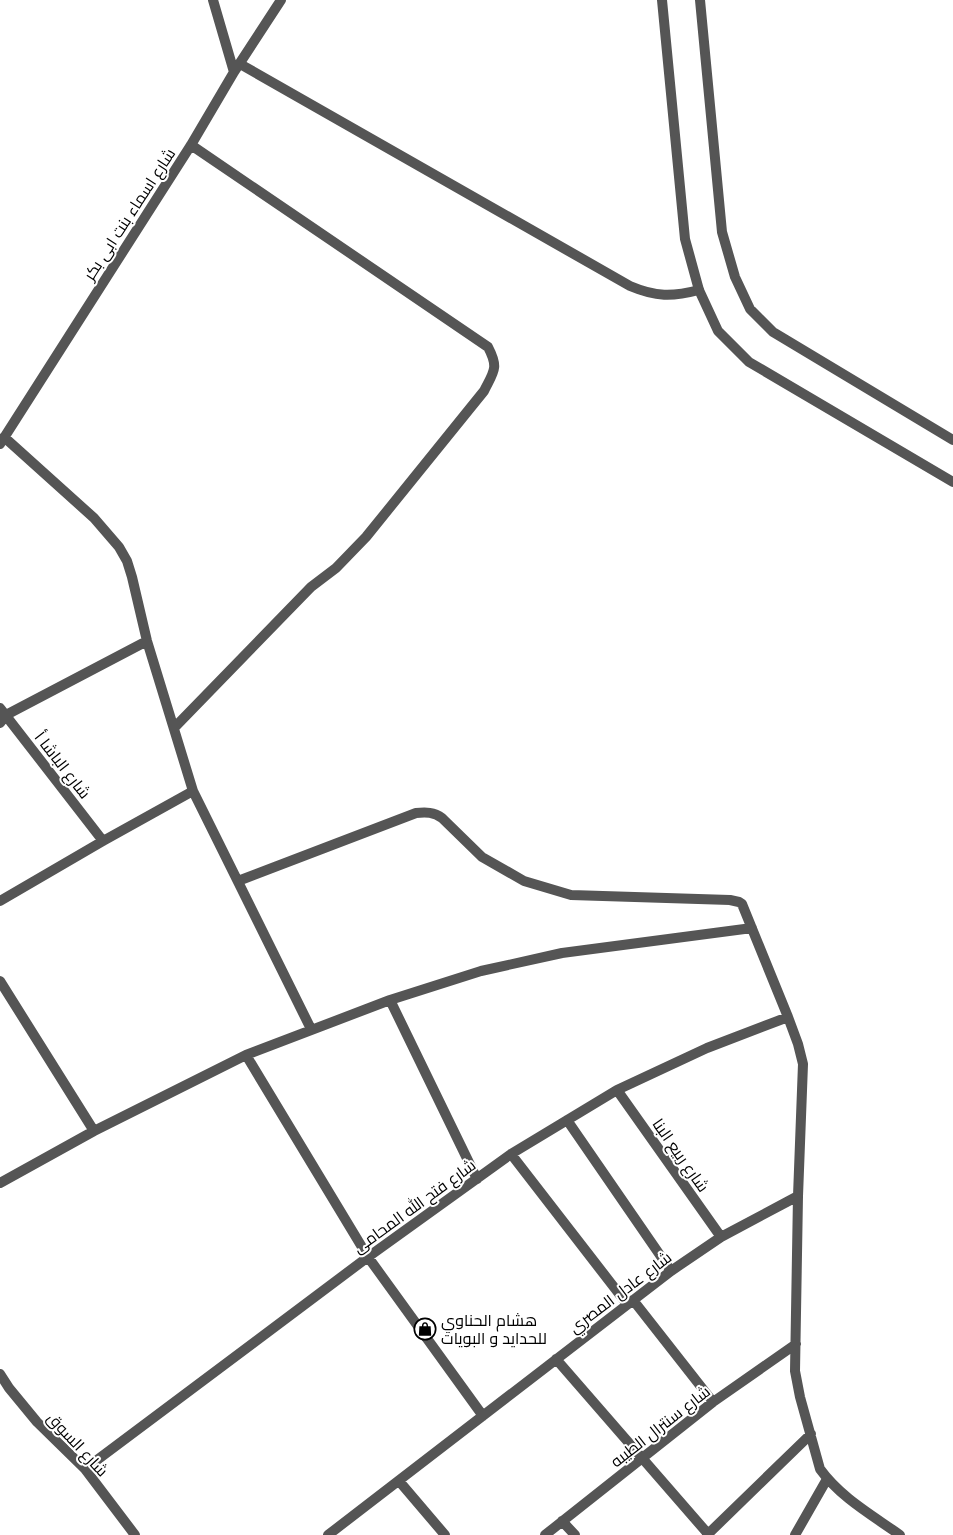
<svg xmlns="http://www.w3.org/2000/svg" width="953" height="1535" font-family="Lato,Cairo,sans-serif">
	<rect width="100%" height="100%" fill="#fff"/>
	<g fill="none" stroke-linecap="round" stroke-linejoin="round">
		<path stroke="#555" stroke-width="10" d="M240 64 630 286C656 297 672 297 699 290L718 331 749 362 953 482"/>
		<path stroke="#555" stroke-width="10" d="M213 0 234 72
			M662 0 685 239 699 290
			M700 0 722 232 735 277 750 309 773 332 953 440
			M4 437 94 518 119 547 127 561 132 577 147 641 193 791 311 1029
			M0 444 191 145 234 72 281 0
			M0 708 103 841
			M0 723 6 715 147 641
			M174 728 311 587 336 568 366 537 484 391C494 371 499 368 488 347L191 145
			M238 881 416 813C426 812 434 812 442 818L482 857 524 881 571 895 730 900 739 902 742 904 788 1017 798 1044 803 1064 798 1196 795 1371 800 1397 820 1469C840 1497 872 1515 900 1535
			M0 901 103 841 193 791
			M0 981 94 1131
			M390 1000 477 1179
			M246 1055 368 1257 483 1416
			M617 1090 721 1237
			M567 1120 671 1271
			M511 1154 627 1304
			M0 1183 94 1131 246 1055 390 1000 481 971 562 953 752 928
			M633 1300 713 1402
			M556 1359 709 1535
			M0 1374 9 1388 37 1422 85 1469 135 1535
			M85 1469 368 1257 511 1154 617 1090 707 1048 788 1017
			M399 1481 445 1535
			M562 1521 575 1535
			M328 1535 671 1271 721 1237 798 1196
			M545 1535 713 1402 796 1344
			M707 1535 811 1434
			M795 1535 827 1479"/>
	</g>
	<defs>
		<g id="shop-ring" transform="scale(1.125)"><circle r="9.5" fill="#fff" stroke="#000" stroke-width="1.5"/><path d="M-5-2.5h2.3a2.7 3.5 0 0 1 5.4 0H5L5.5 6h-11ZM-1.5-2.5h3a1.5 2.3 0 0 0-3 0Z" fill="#000"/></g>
	</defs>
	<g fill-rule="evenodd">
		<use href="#shop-ring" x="425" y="1329"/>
	</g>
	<g text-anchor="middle" stroke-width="4" stroke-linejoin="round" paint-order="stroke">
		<g font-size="16" fill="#000" stroke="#fff">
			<text transform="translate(129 214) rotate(-57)" y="6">شارع اسماء بنت ابى بكر</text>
			<text transform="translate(63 765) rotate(52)" y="6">شارع الباشا أ</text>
			<text transform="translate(681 1155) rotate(55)" y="6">شارع ربيع البنا</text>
			<text transform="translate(414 1206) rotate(-36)" y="6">شارع فتح الله المحامى</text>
			<text transform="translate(620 1292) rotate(-37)" y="6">شارع عادل المصري</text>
			<text transform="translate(660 1426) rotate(-38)" y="6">شارع سنترال الطيبه</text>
			<text transform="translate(78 1444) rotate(47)" y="6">شارع السوق</text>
		</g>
		<g font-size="16" fill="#000" stroke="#fff" text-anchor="start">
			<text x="441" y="1326">هشام الحناوي<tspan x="441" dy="18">للحدايد و البويات</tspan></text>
		</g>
	</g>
</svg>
